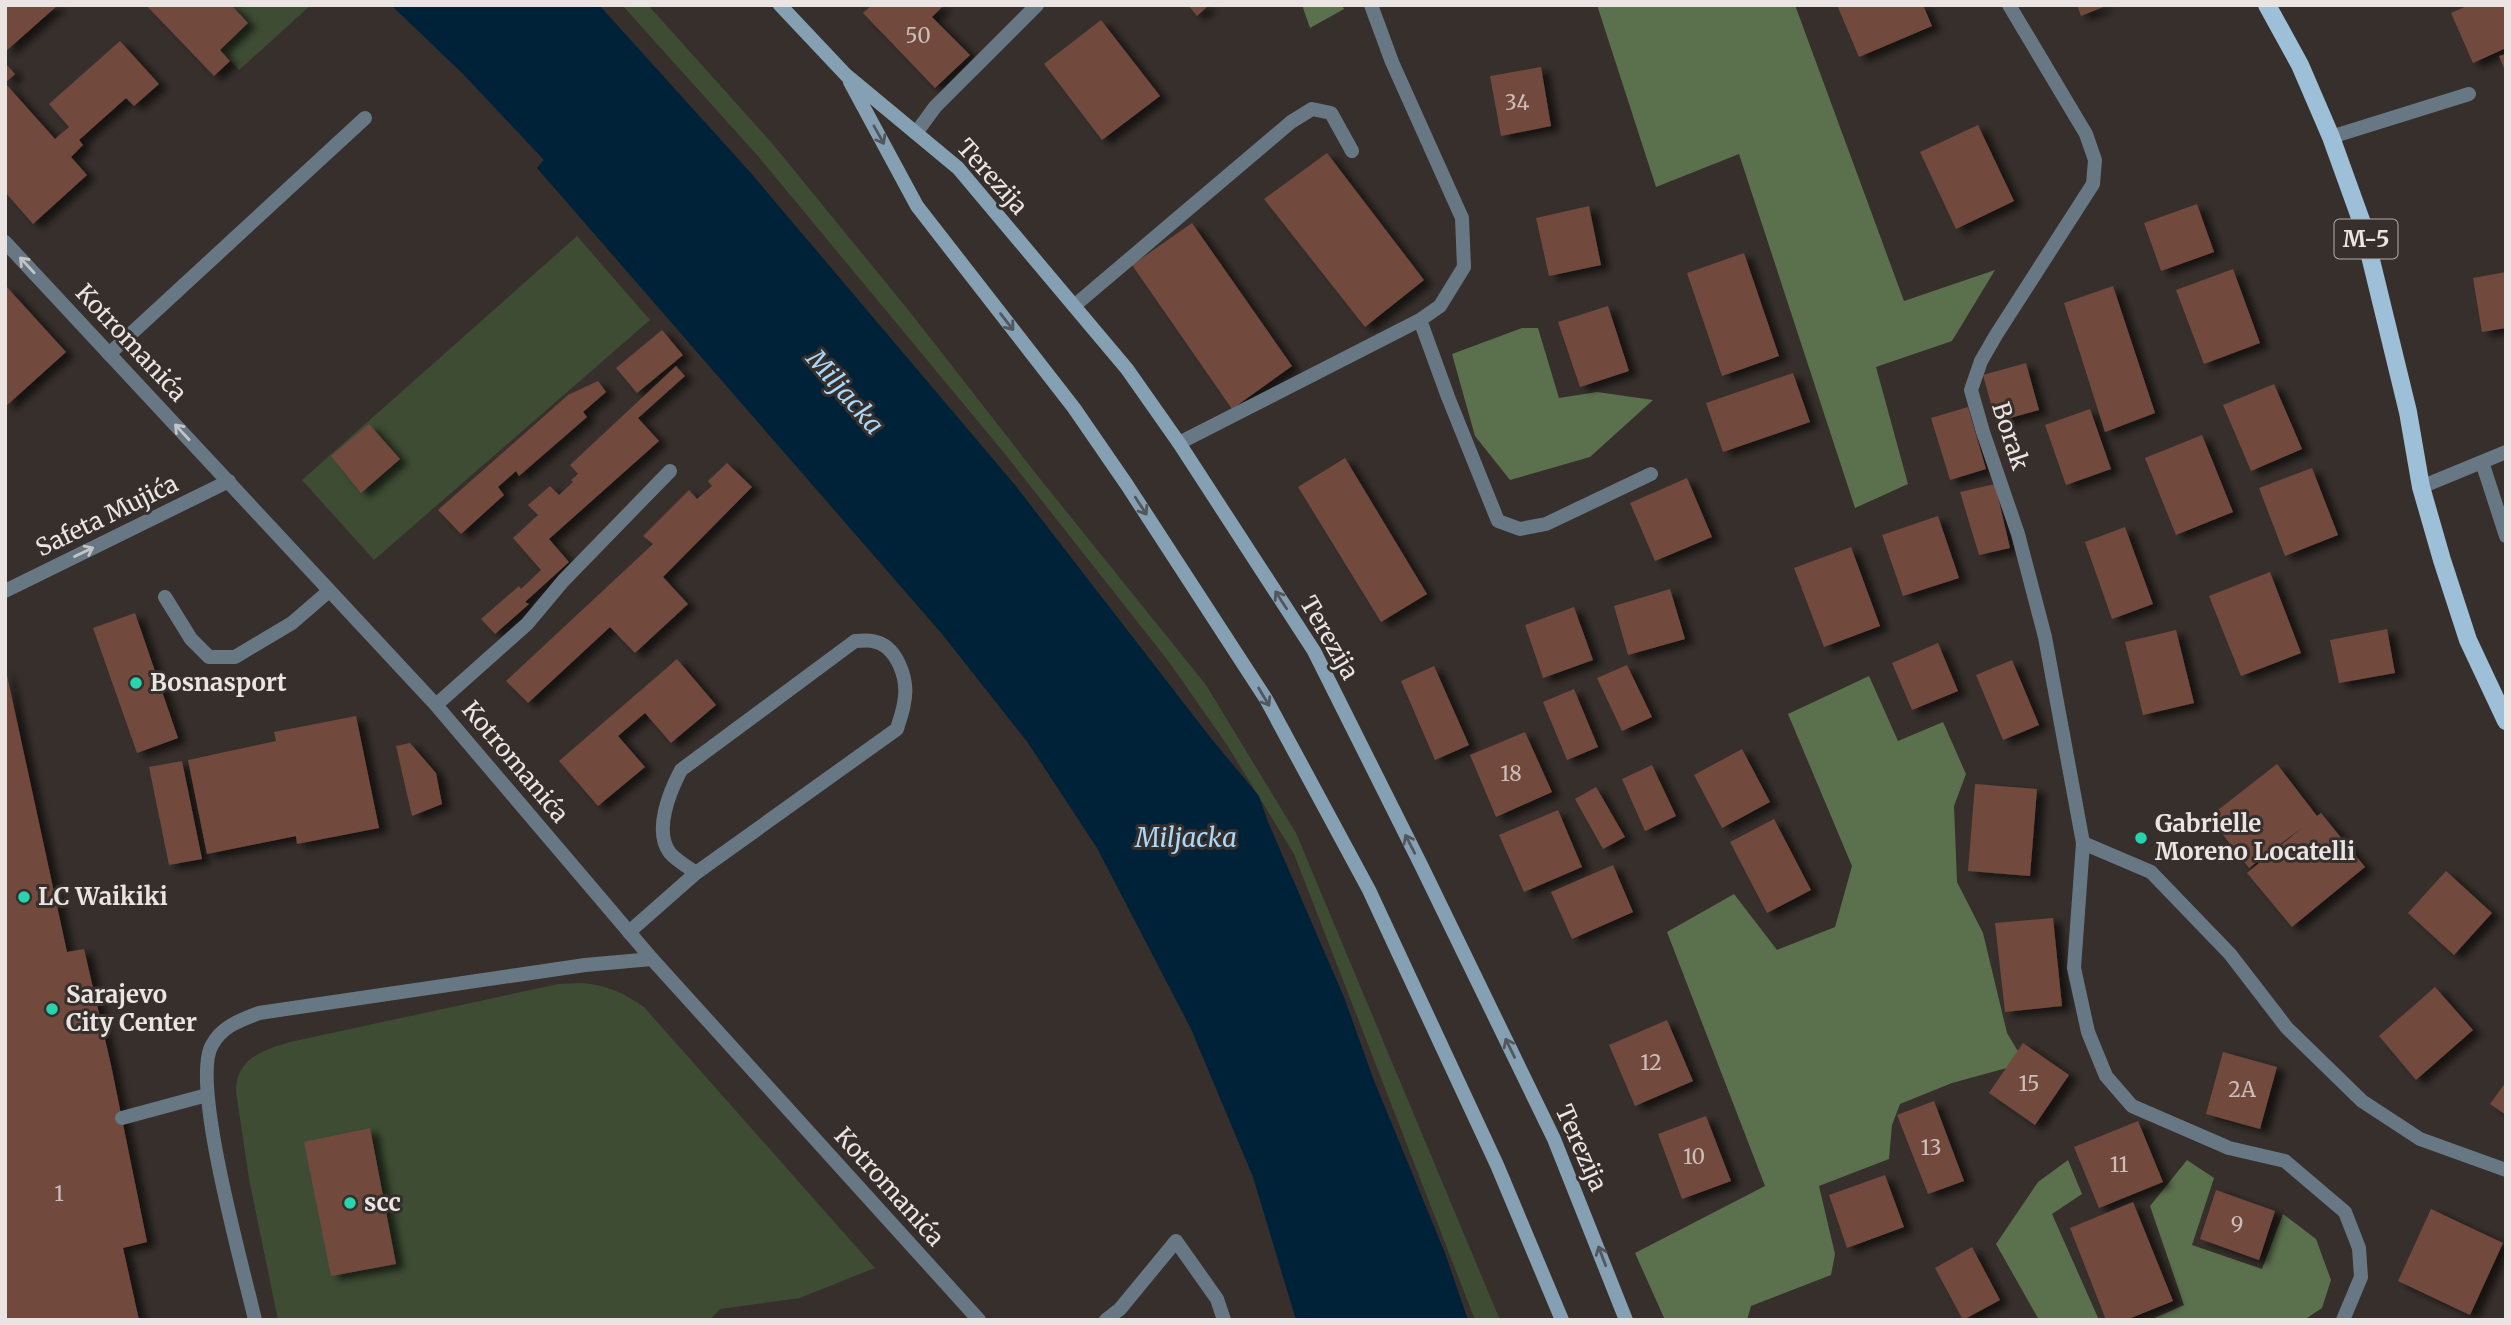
<svg xmlns="http://www.w3.org/2000/svg" width="2511" height="1325" font-family="Merriweather,serif">
	<defs>
		<filter id="shadow"><feDropShadow dx="8" dy="4.5" stdDeviation="3.5" flood-color="#0009"/></filter>
	</defs>
	<rect width="100%" height="100%" fill="#362f2b"/>
	<path fill="#3d4c33" d="M231 5H311L239 70 220 50 248 23Z
		M622 5H648L771 142 910 312 1037 475 1206 685 1296 833 1500 1320H1475L1294 854 1227 745 1169 662 1005 454 757 155Z
		M577 236 650 320 374 560 302 480Z
		M582 983C607 985 624 993 644 1007L875 1268 800 1298 720 1309 710 1320H278L249 1179 236 1092C235 1059 263 1050 290 1042L558 984Z"/>
	<path fill="#5b704d" d="M1302 5H1342L1344 9 1310 28Z
		M1597 5H1795L1904 301 1995 270 1952 341 1876 367 1908 484 1855 508 1739 154 1656 187Z
		M1522 328H1538L1559 398 1597 392 1653 400 1590 457 1510 480 1475 436 1452 354Z
		M1869 676 1898 741 1943 722 1966 774 1954 806 1957 882 1983 933 2007 1033 2025 1063 1952 1083 1900 1104 1892 1125 1889 1159 1819 1186 1835 1254 1831 1275 1751 1306 1747 1320H1665L1635 1253 1765 1186 1667 932 1734 894 1777 950 1835 927 1852 866 1788 714Z
		M2068 1160 2082 1194 2052 1214 2099 1320H2039L1996 1244 2038 1182Z
		M2187 1160 2214 1178 2192 1245 2262 1269 2283 1214 2316 1239 2331 1280 2322 1308 2304 1320H2150L2184 1305 2150 1206Z"/>
	<path fill="#002239" d="M391 5H599L750 172 1015 485 1210 737 1259 796 1268 822 1344 997 1373 1078 1445 1253 1468 1320H1296L1253 1177 1191 1029 1097 848 1028 743 942 634 537 168 544 160 463 74Z"/>
	<path fill="#72493e" filter="url(#shadow)" d="M5 5H58L5 52Z
		M146 5H231L248 23 220 50 230 61 214 76Z
		M872 5H944L932 17 970 55 935 88 863 13Z
		M1188 5H1209L1197 16Z
		M1837 5H1923L1932 26 1859 57Z
		M2077 5H2108L2081 16Z
		M2469 5H2506V48L2473 63 2451 13Z
		M1101 20 1160 96 1102 140 1044 64Z
		M120 41 159 84 134 106 126 98 79 140 83 145 71 157 87 175 33 224 5 192V63L15 74 5 83 55 139 69 127 49 104Z
		M2506 54V73L2499 56Z
		M1541 67 1551 126 1501 136 1490 76Z
		M1978 125 2014 201 1956 229 1920 152Z
		M1327 153 1424 280 1365 327 1264 199Z
		M2197 204 2214 252 2161 271 2144 223Z
		M1589 206 1601 265 1549 276 1536 218Z
		M1192 223 1292 366 1232 409 1132 265Z
		M1744 253 1779 356 1722 376 1687 273Z
		M2233 269 2260 343 2204 364 2176 290Z
		M2506 272V328L2482 332 2473 278Z
		M5 285 66 352 5 407Z
		M2113 286 2155 413 2105 432 2064 303Z
		M1608 306 1629 371 1580 387 1558 322Z
		M662 330 683 355 637 393 616 368Z
		M2026 363 2039 410 1996 422 1983 375Z
		M676 366 685 376 638 418 659 441 549 539 569 562 525 602 529 604 495 634 481 619 519 586 521 589 541 570 513 538 538 515 528 505 550 486 559 495 573 482 571 480 578 474 570 465Z
		M1793 373 1810 422 1723 452 1706 403Z
		M598 381 606 392 583 412 587 417 519 476 516 471 498 487 504 495 461 534 438 510 568 395Z
		M2274 384 2302 449 2251 471 2223 405Z
		M1968 407 1986 469 1950 480 1931 418Z
		M2090 409 2111 469 2066 485 2045 425Z
		M369 424 400 459 361 493 331 456Z
		M2202 435 2233 512 2176 535 2145 458Z
		M1345 458 1427 594 1381 622 1298 487Z
		M727 463 752 487 663 577 688 604 635 653 610 627 528 703 506 681 653 544 643 536 689 490 697 499 712 486 708 481Z
		M2312 468 2338 535 2285 556 2259 488Z
		M1687 478 1712 537 1655 561 1630 503Z
		M1995 484 2010 548 1979 555 1960 492Z
		M1938 516 1959 578 1903 596 1882 535Z
		M2125 527 2153 604 2112 619 2085 542Z
		M1851 547 1880 626 1824 647 1794 568Z
		M2270 572 2301 653 2241 676 2209 596Z
		M1670 589 1685 639 1628 655 1614 606Z
		M1574 607 1593 660 1543 678 1525 625Z
		M135 613 178 738 137 753 93 628Z
		M2387 629 2395 673 2339 683 2330 640Z
		M2176 630 2194 703 2143 715 2125 642Z
		M1938 643 1958 691 1912 710 1892 663Z
		M677 659 716 705 671 743 645 713 618 736 645 767 598 806 559 761Z
		M2012 660 2039 725 2003 740 1976 675Z
		M1627 665 1652 717 1622 731 1597 678Z
		M5 666 67 952 84 949 111 1065 147 1242 123 1248 139 1320H5Z
		M1434 666 1469 745 1435 760 1401 681Z
		M1574 689 1598 747 1567 760 1543 702Z
		M356 716 379 828 297 844 296 836 207 854 188 760 276 741 274 732Z
		M1525 732 1552 792 1496 817 1470 755Z
		M410 743 436 773 442 804 412 816 396 746Z
		M1742 749 1770 802 1722 828 1694 775Z
		M182 761 202 859 169 865 149 767Z
		M2277 764 2317 816 2321 813 2365 867 2292 927 2247 873 2303 827 2249 868 2209 817Z
		M1652 765 1676 816 1645 831 1622 779Z
		M1975 784 2037 789 2030 876 1968 871Z
		M1596 787 1625 837 1603 849 1575 799Z
		M1558 810 1582 867 1524 892 1499 835Z
		M1774 819 1811 890 1767 913 1730 842Z
		M1613 865 1633 912 1572 939 1551 892Z
		M2446 871 2492 913 2454 955 2408 913Z
		M2053 918 2062 1006 2005 1012 1995 923Z
		M2435 987 2473 1030 2416 1080 2379 1036Z
		M1667 1020 1693 1081 1635 1106 1609 1045Z
		M2023 1043 2069 1075 2035 1125 1989 1093Z
		M2223 1052 2277 1067 2260 1129 2206 1114Z
		M2506 1082V1115L2490 1104Z
		M1934 1101 1964 1181 1928 1194 1897 1115Z
		M1706 1116 1731 1181 1682 1199 1658 1134Z
		M2138 1121 2163 1182 2099 1208 2074 1147Z
		M370 1128 396 1264 331 1276 304 1142Z
		M1885 1175 1904 1227 1847 1248 1829 1195Z
		M2216 1190 2275 1211 2259 1260 2200 1239Z
		M2133 1202 2173 1301 2126 1320H2106L2070 1228Z
		M2431 1209 2503 1243 2470 1315 2398 1281Z
		M1972 1247 2000 1300 1963 1320 1935 1268Z"/>
	<g fill="none" stroke-linecap="round" stroke-linejoin="round">
		<path stroke="#677884" stroke-width="14" d="M916 133 935 107 1037 5
			M2331 137 2469 94
			M1074 306 1291 122 1312 109 1331 113 1352 151
			M1420 320 1448 397 1498 521 1520 529 1546 524 1651 474
			M109 354 365 118
			M165 597 191 639 209 657H235L292 623 329 591
			M629 932 696 873 897 729C899 721 903 712 904 703 909 681 898 645 872 641 867 640 860 641 855 641L681 770C670 791 653 831 670 853 677 861 688 867 696 873
			M122 1118 207 1095
			M255 1320C244 1271 190 1082 212 1045 222 1026 241 1020 259 1013L585 965 652 959
			M1106 1320 1120 1309 1176 1241 1217 1299 1224 1320"/>
		<path stroke="#677884" stroke-width="14" d="M2009 5 2086 134 2095 160 2093 184 1996 335 1981 361 1971 390 1983 432 2018 534 2045 637 2083 843 2074 968 2088 1032 2106 1076 2132 1106 2229 1148 2285 1161 2345 1212 2359 1248 2361 1277 2343 1320
			M5 242 436 705 652 959 979 1320
			M1179 443 1420 320 1440 306 1464 267 1462 218 1392 62 1371 5
			M2482 462 2506 536
			M2421 487 2506 452
			M5 591 229 481
			M436 705 527 624 563 581 670 471
			M2083 843 2151 872 2230 954 2287 1028 2362 1101 2420 1139 2506 1170"/>
		<path stroke="#86a0b3" stroke-width="14" d="M780 5 846 75 958 168 1127 369 1179 443 1314 651 1421 865 1554 1139 1626 1320
			M850 82 917 206 1074 408 1127 485 1266 699 1369 890 1497 1165 1562 1320"/>
		<path stroke="#9dbfd7" stroke-width="18" d="M2267 5 2300 65 2331 137 2362 223 2408 412 2421 487 2442 560 2468 640 2506 721"/>
	</g>
	<defs><path id="oneway-shaft" d="M-6 0H5M1.5-3L5.5 0L1.5 3" fill="none" stroke-width="1.6" stroke-linecap="round" stroke-linejoin="round" transform="scale(1.75)"/></defs>
	<g stroke="#52575b">
		<use href="#oneway-shaft" transform="translate(879 135) rotate(61)"/>
		<use href="#oneway-shaft" transform="translate(1007 322) rotate(52)"/>
		<use href="#oneway-shaft" transform="translate(1141 506) rotate(57)"/>
		<use href="#oneway-shaft" transform="translate(1281 600) rotate(-123)"/>
		<use href="#oneway-shaft" transform="translate(1264 697) rotate(59)"/>
		<use href="#oneway-shaft" transform="translate(1410 844) rotate(-117)"/>
		<use href="#oneway-shaft" transform="translate(1510 1048) rotate(-116)"/>
		<use href="#oneway-shaft" transform="translate(1602 1256) rotate(-111)"/>
	</g>
	<g stroke="#c3c4c6">
		<use href="#oneway-shaft" transform="translate(27 265) rotate(-133)"/>
		<use href="#oneway-shaft" transform="translate(182 432) rotate(-133)"/>
		<use href="#oneway-shaft" transform="translate(84 552) rotate(-26)"/>
	</g>
	<g fill="#26d5ae" stroke="#362f2b" stroke-width="2.5">
		<circle cx="136" cy="683" r="7"/>
		<circle cx="2141" cy="838" r="7"/>
		<circle cx="24" cy="897" r="7"/>
		<circle cx="52" cy="1009" r="7"/>
		<circle cx="350" cy="1203" r="7"/>
	</g>
	<g text-anchor="middle" stroke-width="6" stroke-linejoin="round" paint-order="stroke">
		<g font-size="21" fill="#ccbeb9">
			<text x="918" y="43">50</text>
			<text x="1517" y="110">34</text>
			<text x="1511" y="781">18</text>
			<text x="1651" y="1070">12</text>
			<text x="2029" y="1091">15</text>
			<text x="2242" y="1097">2A</text>
			<text x="1931" y="1155">13</text>
			<text x="1694" y="1164">10</text>
			<text x="2119" y="1172">11</text>
			<text x="59" y="1201">1</text>
			<text x="2237" y="1232">9</text>
		</g>
		<rect fill="#362f2b" stroke="#b4aeab" stroke-width="2" x="2334.5" y="219.5" width="63" height="39" rx="5"/>
		<g font-size="23" font-weight="bold" fill="#eae5e2">
			<text x="2366" y="247">M-5</text>
		</g>
		<g font-size="24" fill="#eae5e2" stroke="#362f2b">
			<text transform="translate(992 177) rotate(48)" y="8">Terezija</text>
			<text transform="translate(131 343) rotate(47)" y="8">Kotromanića</text>
			<text transform="translate(2010 436) rotate(72)" y="8">Borak</text>
			<text transform="translate(107 516) rotate(-26)" y="8">Safeta Mujića</text>
			<text transform="translate(1329 638) rotate(60)" y="8">Terezija</text>
			<text transform="translate(515 762) rotate(50)" y="8">Kotromanića</text>
			<text transform="translate(1581 1148) rotate(66)" y="8">Terezija</text>
			<text transform="translate(889 1187) rotate(48)" y="8">Kotromanića</text>
		</g>
		<g font-size="24" font-weight="bold" fill="#eae5e2" stroke="#362f2b" text-anchor="start">
			<text x="150" y="691">Bosnasport</text>
			<text x="2155" y="832">Gabrielle<tspan x="2155" dy="28">Moreno Locatelli</tspan></text>
			<text x="38" y="905">LC Waikiki</text>
			<text x="66" y="1003">Sarajevo<tspan x="66" dy="28">City Center</tspan></text>
			<text x="364" y="1211">scc</text>
		</g>
		<g font-size="26" font-style="italic" fill="#a8d7fc" stroke="#362f2b">
			<text transform="translate(845 392) rotate(49)" y="9">Miljacka</text>
			<text x="1186" y="847">Miljacka</text>
		</g>
	</g>
	<rect width="2511" height="1325" fill="none" stroke="#eae5e2" stroke-width="14"/>
</svg>
